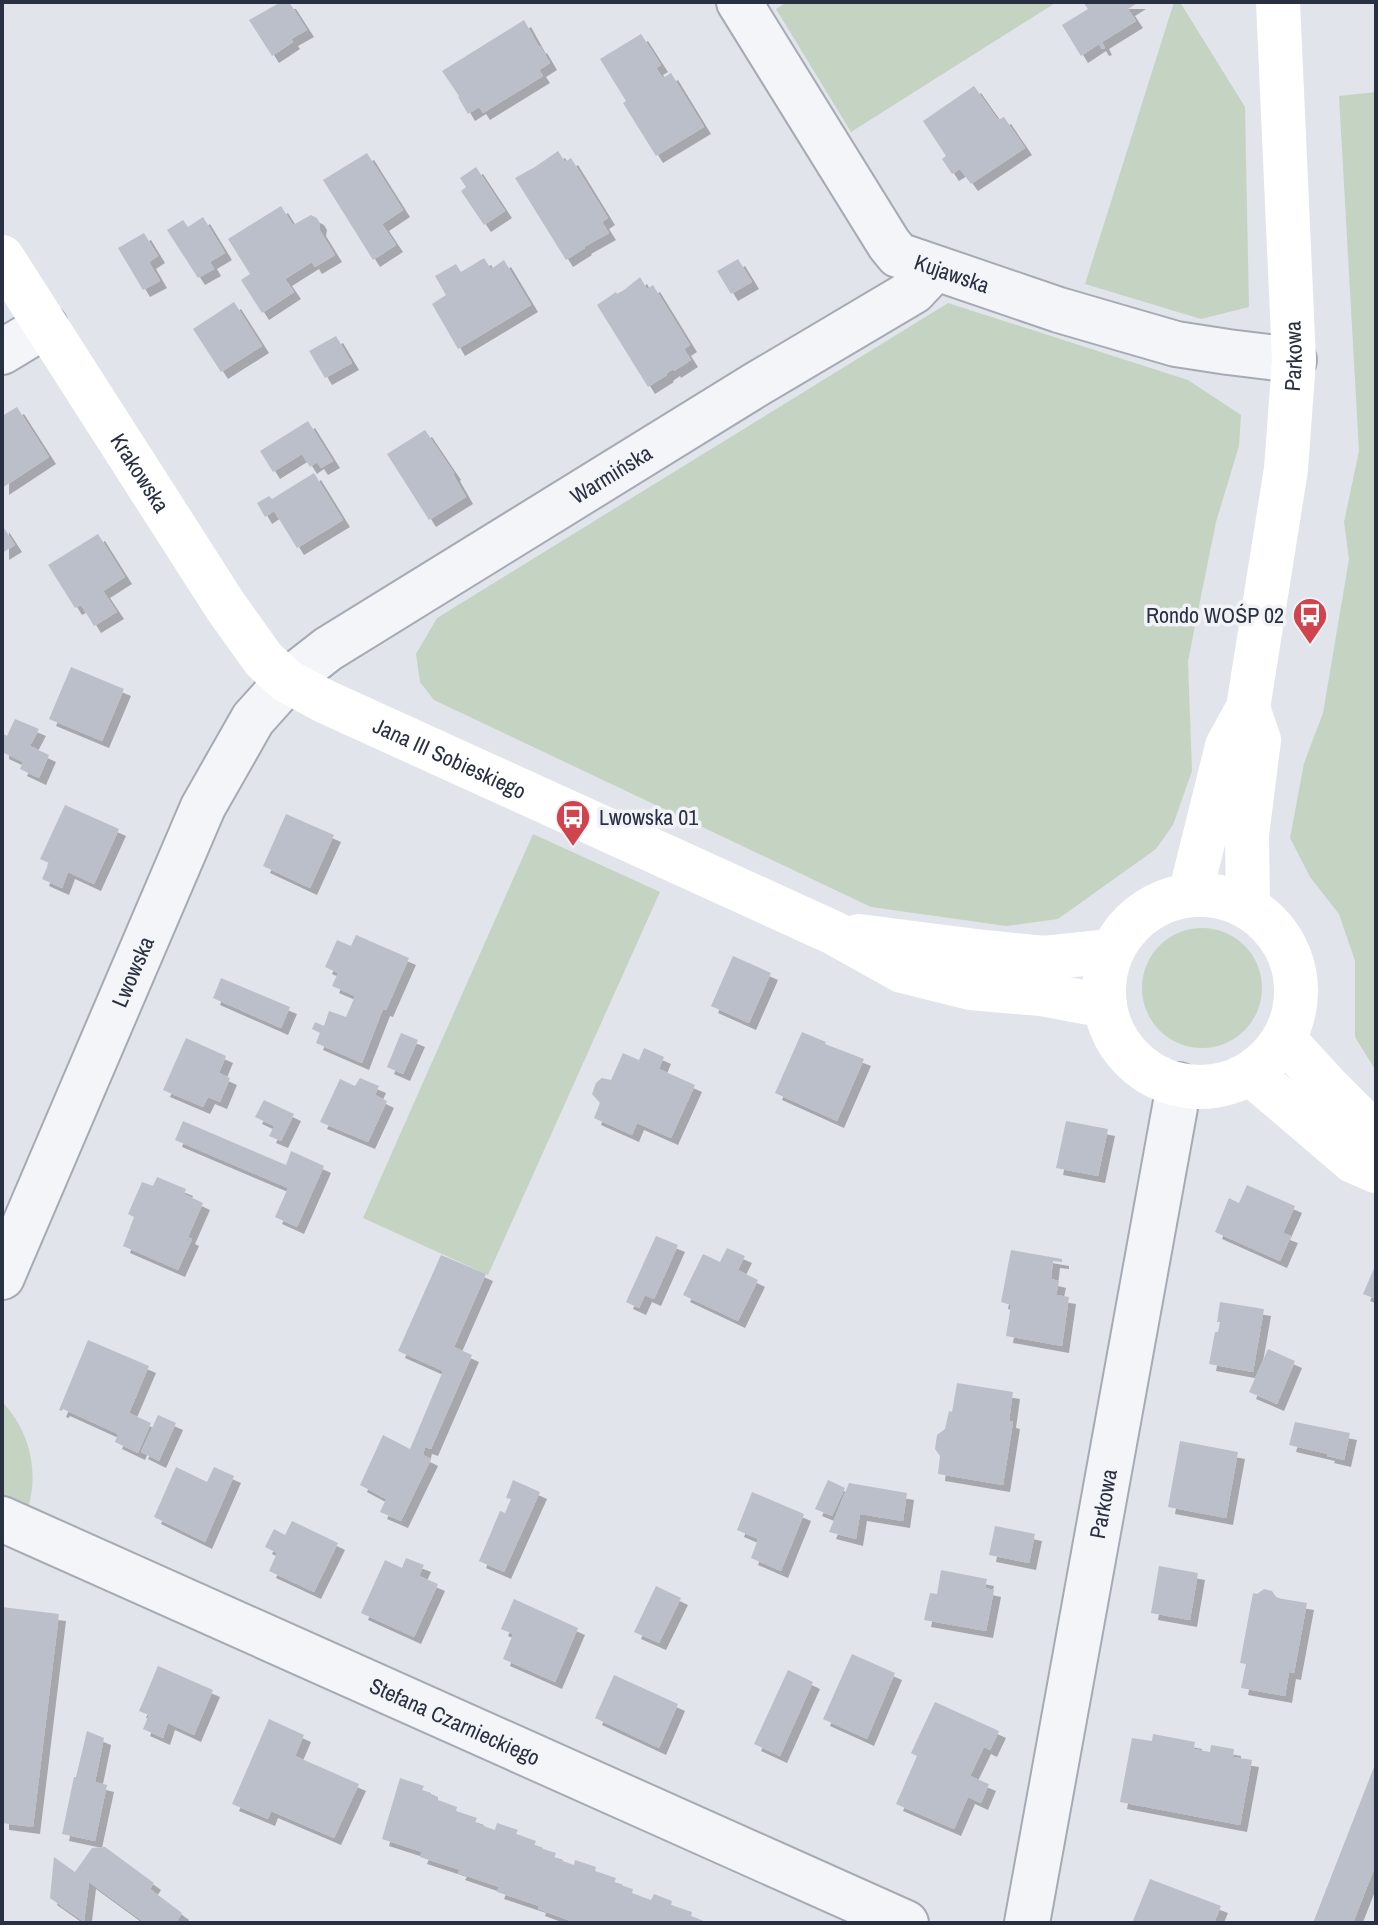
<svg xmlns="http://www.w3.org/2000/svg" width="1378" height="1925" font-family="'Archivo Narrow',sans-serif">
	<defs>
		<filter id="shadow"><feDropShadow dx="7" dy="7" stdDeviation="0" flood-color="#0004"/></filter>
	</defs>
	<rect width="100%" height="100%" fill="#e1e4ea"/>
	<path fill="#c5d4c2" d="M787 2H1057L851 132 776 9Z
		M1174 2H1180L1245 107 1249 307 1201 319 1085 284Z
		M1376 92V1071L1355 1037V961L1339 914 1310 877 1290 838 1304 763 1323 713 1349 559 1344 522 1359 451 1339 96Z
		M948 303 1188 380 1241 415 1239 446 1216 522 1188 661 1192 771 1173 825 1156 849 1058 919 1006 926 871 907 434 700 420 682 416 654 437 618Z
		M533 834 660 892 488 1275 363 1218Z
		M1142 988a60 60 0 1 1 120 0a60 60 0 1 1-120 0Z
		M2 1402C30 1430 40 1474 27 1511L2 1499Z"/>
	<path fill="#bbbfca" filter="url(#shadow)" d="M281 2H289L307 30 291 39 293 42 272 56 249 20Z
		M1083 2H1139L1128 9 1136 21 1102 42 1105 48 1102 49 1099 44 1081 56 1062 25 1088 9Z
		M524 20 539 47 540 46 550 63 539 70 543 76 483 113 479 107 468 114 458 97 459 96 442 71Z
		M641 34 661 65 656 68 663 78 671 73 704 127 656 156 623 103 626 101 600 59Z
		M974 86 998 120 1004 117 1025 148 971 184 960 169 952 174 942 159 946 156 923 121Z
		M558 151 565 162 571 158 608 218 602 222 609 233 584 247 585 248 566 260 515 178 535 167Z
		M367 153 403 210 382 224 396 245 373 260 323 180Z
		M476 167 505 211 484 225 461 191 466 187 460 178Z
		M281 206 293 225 311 215 317 218 320 223 319 229 335 255 315 267 312 262 285 279 294 292 262 313 241 280 250 274 228 239Z
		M203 217 225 253 210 262 214 269 198 278 167 230 183 220 188 227Z
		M144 233 158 256 149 262 160 281 143 290 118 248Z
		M484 258 491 269 504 260 531 305 458 349 432 304 446 295 435 276 456 264 461 272Z
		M738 259 752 282 731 294 717 271Z
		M640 277 647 289 653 285 690 345 684 349 691 360 674 371 673 369 666 374 667 375 648 387 597 305 616 292 617 294 624 290Z
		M234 302 262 346 221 372 193 329Z
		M336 336 352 363 325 378 309 351Z
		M17 407 49 457 2 488V416Z
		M308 421 333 461 321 468 317 462 310 467 302 454 273 472 260 451Z
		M425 430 454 473 453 474 466 497 429 520 387 454Z
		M314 473 343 520 297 548 274 511 265 517 257 503 269 496 272 499Z
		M2 525 15 545 2 553Z
		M98 534 125 577 103 591 117 612 94 626 81 605 75 608 48 565Z
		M71 667 124 689 102 741 49 719Z
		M15 719 39 729 30 746 49 755 39 778 20 769 23 762 2 752V733L7 736Z
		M65 805 119 829 94 884 68 872 62 888 42 879 49 863 40 859Z
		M286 814 334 835 310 888 263 866Z
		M356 935 409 958 386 1010 383 1009 362 1063 316 1043 320 1033 312 1029 315 1022 324 1026 329 1011 346 1017 355 996 332 986 338 973 325 967 337 940 351 946Z
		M733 956 771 973 749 1023 711 1006Z
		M221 978 290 1007 281 1028 213 998Z
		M802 1032 826 1042 825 1044 864 1059 837 1121 775 1093Z
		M401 1033 418 1040 403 1074 387 1067Z
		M186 1038 226 1056 219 1073 230 1078 220 1102 208 1097 203 1107 163 1090Z
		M644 1048 664 1057 659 1069 695 1085 671 1138 637 1123 632 1135 594 1118 600 1103 592 1094 596 1083 602 1078 611 1080 623 1053 639 1060Z
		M360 1078 379 1086 375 1095 387 1101 368 1142 320 1122 340 1079 355 1086Z
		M264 1100 294 1114 281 1141 269 1136 274 1126 255 1117Z
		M183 1121 286 1165 291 1151 324 1166 297 1227 275 1217 288 1188 175 1140Z
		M1066 1121 1108 1129 1098 1176 1056 1168Z
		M157 1177 186 1189 184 1194 203 1203 188 1237 192 1239 178 1270 123 1246 134 1217 128 1214 142 1182 153 1186Z
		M1247 1185 1295 1206 1283 1233 1291 1236 1280 1261 1215 1232 1229 1198 1239 1203Z
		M656 1236 678 1245 654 1299 645 1295 639 1308 626 1302Z
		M727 1248 745 1256 738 1270 758 1280 738 1321 683 1295 703 1254 720 1262Z
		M1011 1250 1062 1259V1262L1053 1261 1051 1279 1059 1281 1056 1295 1069 1297 1062 1346 1006 1336 1011 1305 1001 1302Z
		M441 1255 486 1274 454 1347 472 1355 431 1449 425 1447 423 1455 431 1459 401 1521 380 1512 386 1499 360 1485 383 1435 410 1449 443 1371 398 1351Z
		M1376 1264V1299L1363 1294Z
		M1220 1302 1264 1309 1253 1372 1209 1364 1215 1332H1218L1220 1322H1217Z
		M88 1340 149 1366 129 1413 151 1423 138 1453 115 1442 118 1434 63 1409 62 1411 59 1410Z
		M1268 1349 1295 1361 1277 1404 1249 1392Z
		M957 1383 1013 1392 1009 1421 1013 1422 1003 1485 938 1474 940 1456 935 1449 937 1435 945 1429 949 1411 952 1412Z
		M158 1415 176 1423 159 1461 141 1452Z
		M1295 1422 1350 1433 1344 1460 1327 1456 1328 1454 1289 1445Z
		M1180 1441 1238 1452 1226 1518 1168 1507Z
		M176 1467 207 1482 214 1467 234 1476 205 1542 154 1517Z
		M513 1480 540 1492 504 1572 479 1561 500 1511 505 1513 511 1499 506 1498Z
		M828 1480 845 1488 832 1516 815 1509Z
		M849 1483 907 1493 903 1521 860 1514 856 1539 829 1532Z
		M752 1492 804 1514 781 1571 751 1558 758 1539 737 1530Z
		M292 1521 338 1543 314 1592 269 1571 277 1553 265 1547 274 1529 285 1535Z
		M995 1526 1035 1534 1029 1563 989 1555Z
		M406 1558 424 1565 419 1576 438 1584 414 1637 361 1613 385 1560 402 1568Z
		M1159 1566 1198 1573 1190 1620 1151 1613Z
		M941 1570 987 1579 985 1588 994 1590 986 1631 924 1620 930 1593 937 1594Z
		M656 1586 681 1598 659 1643 634 1632Z
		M1264 1589 1272 1591 1277 1598 1307 1603 1294 1673 1289 1672 1285 1696 1241 1688 1246 1664 1240 1663 1253 1593 1257 1594Z
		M514 1599 578 1628 555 1682 503 1659 513 1634 501 1629Z
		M2 1607 59 1614 33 1827 2 1823Z
		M852 1654 895 1673 867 1739 823 1719Z
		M158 1666 213 1690 194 1735 168 1723 163 1738 143 1729 149 1715 139 1711Z
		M788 1670 813 1682 780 1756 754 1744Z
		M614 1675 678 1704 659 1748 595 1718Z
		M935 1702 999 1731 990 1750 984 1747 970 1776 989 1784 981 1803 968 1797 954 1829 896 1804 917 1756 911 1753Z
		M269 1719 304 1735 295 1756 359 1784 334 1838 271 1811 268 1819 232 1804Z
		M87 1731 104 1738 95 1782 107 1785 95 1841 62 1834 74 1777H76Z
		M1153 1734 1195 1742 1194 1749 1210 1752 1211 1745 1234 1749 1233 1757 1252 1760 1240 1825 1120 1802 1132 1738 1152 1741Z
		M1376 1762V1864L1360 1905 1353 1923H1313Z
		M400 1778 424 1786 422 1790 438 1797V1800L457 1807 456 1811 477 1818 475 1823 495 1830 497 1823 518 1830 516 1834 536 1841 534 1846 556 1853 554 1858 574 1865 575 1860 596 1867 595 1871 616 1878 614 1883 633 1889 632 1893 651 1900 654 1894 672 1901 671 1905 692 1912 691 1916 709 1923H576L538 1909 539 1906 497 1892 499 1887 458 1873 460 1870 420 1857 422 1852 382 1839Z
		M105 1847 154 1883 150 1889 182 1913 176 1923H145L89 1882 84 1922 50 1898 54 1857 75 1872 92 1848Z
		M1150 1879 1221 1906 1214 1923H1132Z"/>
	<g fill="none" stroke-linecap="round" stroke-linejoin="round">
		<g stroke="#a6aab4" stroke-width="48">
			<g id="street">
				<path id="s1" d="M739 2 889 244 898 255 1059 310 1176 344 1228 352 1294 360"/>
				<path d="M2 352 45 326"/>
				<path id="s2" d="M2 1277 203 807 253 719 287 681 328 649 757 384 914 291 927 277 930 267"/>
				<path id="s3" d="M2 1519 906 1923"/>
				<path id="s4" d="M1027 1923 1179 1085"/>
			</g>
		</g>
		<use href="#street" stroke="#f4f5f8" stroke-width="44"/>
		<g stroke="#fff" stroke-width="44">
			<path id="s5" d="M2 257 226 607 264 660 287 681 324 701 834 933 902 971 970 988 1041 994 1105 1006"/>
			<circle cx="1200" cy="991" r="96"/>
			<path id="s6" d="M1190 895 1227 746 1248 708 1286 469 1294 360 1278 2"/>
			<path d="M1248 905 1247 835 1259 740 1248 708"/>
			<path d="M859 936 984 952 1044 958 1111 951"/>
			<path d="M1284 1039 1327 1086 1376 1135"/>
			<path d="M1251 1074 1353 1161 1376 1171"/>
		</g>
	</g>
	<defs>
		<g id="bus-pin" transform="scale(1.8)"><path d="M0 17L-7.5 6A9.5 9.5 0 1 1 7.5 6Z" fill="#d0454d" stroke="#f1f3f7"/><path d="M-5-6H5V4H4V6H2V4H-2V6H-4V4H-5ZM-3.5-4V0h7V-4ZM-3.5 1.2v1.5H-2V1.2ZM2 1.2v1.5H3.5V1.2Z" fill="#fff"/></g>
	</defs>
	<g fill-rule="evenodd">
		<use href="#bus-pin" x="1310" y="615"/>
		<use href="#bus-pin" x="573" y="817"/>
	</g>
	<g text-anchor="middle" stroke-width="7" stroke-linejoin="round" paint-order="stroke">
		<g font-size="22" fill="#293042" stroke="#f1f3f7">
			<text dy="8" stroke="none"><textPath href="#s1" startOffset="356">Kujawska</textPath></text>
			<text dy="8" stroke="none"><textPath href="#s6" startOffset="552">Parkowa</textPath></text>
			<text dy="8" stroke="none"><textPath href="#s5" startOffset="256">Krakowska</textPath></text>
			<text dy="8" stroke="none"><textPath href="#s2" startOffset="1048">Warmińska</textPath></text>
			<text dy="8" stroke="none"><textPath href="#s5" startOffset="692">Jana III Sobieskiego</textPath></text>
			<text dy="8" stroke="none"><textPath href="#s2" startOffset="332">Lwowska</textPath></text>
			<text dy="8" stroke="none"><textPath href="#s4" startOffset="426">Parkowa</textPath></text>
			<text dy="8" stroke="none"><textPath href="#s3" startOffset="496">Stefana Czarnieckiego</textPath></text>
		</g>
		<g font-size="22" fill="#293042" stroke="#f1f3f7" text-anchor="end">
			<text x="1284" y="623">Rondo WOŚP 02</text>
			<text x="599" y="825" text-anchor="start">Lwowska 01</text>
		</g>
	</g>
	<rect width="1378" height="1925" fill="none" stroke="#293042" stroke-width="8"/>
</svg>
